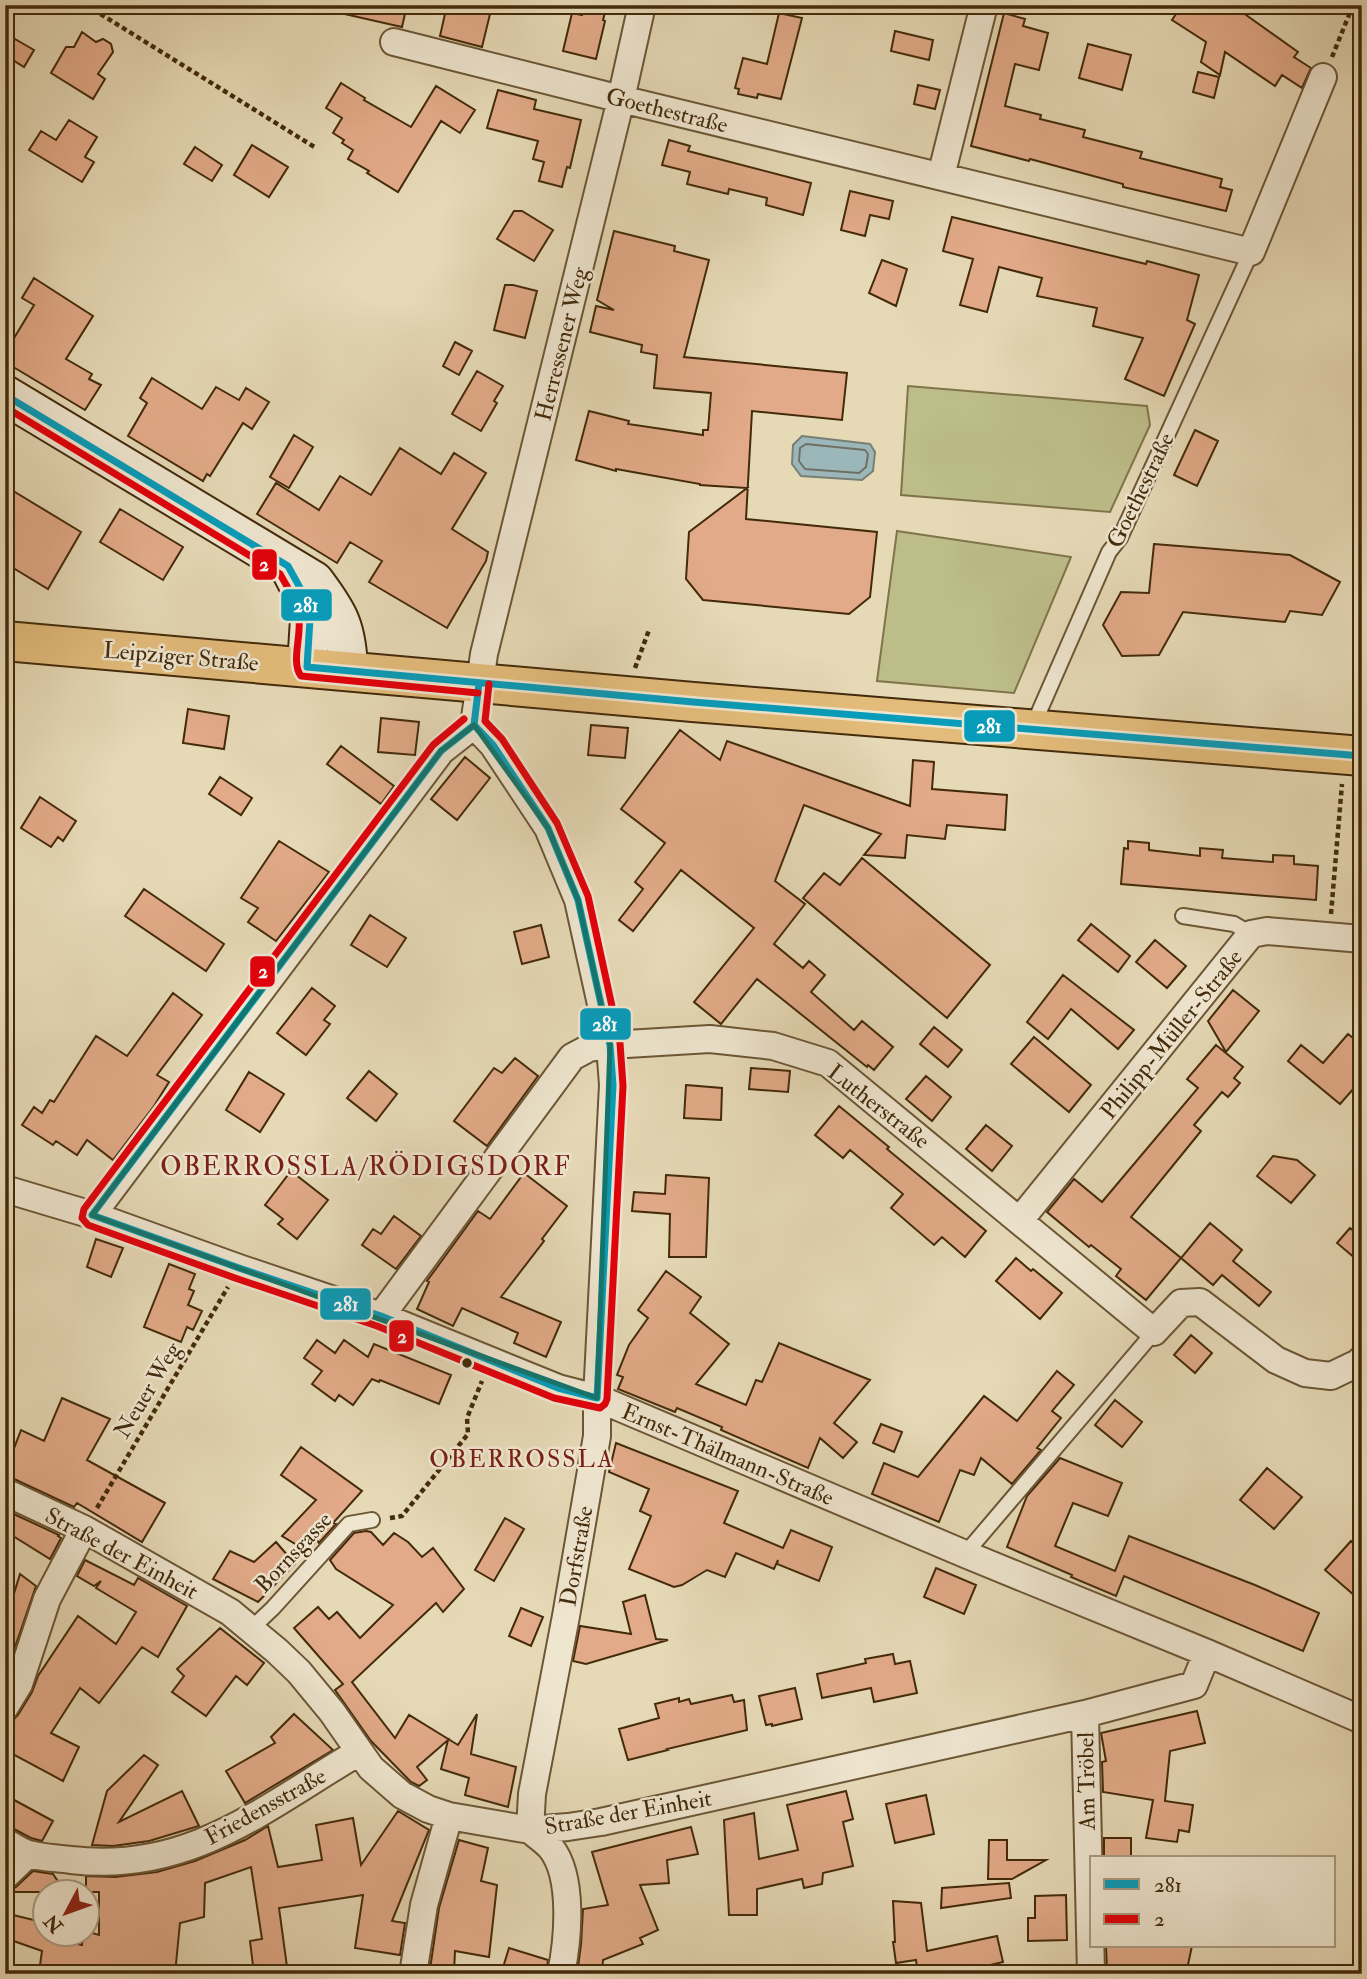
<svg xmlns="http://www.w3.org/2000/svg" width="1367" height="1979" font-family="'IM FELL Double Pica',serif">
	<rect width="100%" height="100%" fill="#e6d9b6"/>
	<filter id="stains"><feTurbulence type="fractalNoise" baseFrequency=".00286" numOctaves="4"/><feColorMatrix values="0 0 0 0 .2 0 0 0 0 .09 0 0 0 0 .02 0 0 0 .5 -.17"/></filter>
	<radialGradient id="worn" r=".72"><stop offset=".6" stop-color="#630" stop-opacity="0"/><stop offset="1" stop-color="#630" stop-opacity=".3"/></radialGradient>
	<path fill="#bcbd89" stroke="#80744a" stroke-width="2" d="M908 386 1147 406 1150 425 1110 512 901 495Z
		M897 531 1071 557 1014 693 877 681Z"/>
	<path fill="#9cb7ba" stroke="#787f74" stroke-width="2" d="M802 436 870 444 875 452 873 471 862 480 801 476 792 464 793 445Z"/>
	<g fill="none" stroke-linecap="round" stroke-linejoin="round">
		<path stroke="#707062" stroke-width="2" d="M806 444 865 450 868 454 866 467 859 473 805 469 799 461 800 448Z"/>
	</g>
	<path fill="#e2aa88" stroke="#432a0a" stroke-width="2" d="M341 5H407L402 27 340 13Z
		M447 5 490 14 482 47 440 36Z
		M584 5H607L603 20 605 21 596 59 563 51 572 13 582 15Z
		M1182 5H1232L1298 52 1294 57 1311 68 1302 88 1282 75 1275 86 1225 52 1220 75 1201 62 1206 42 1172 20Z
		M779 13 802 18 781 99 758 94 757 98 738 94 739 89 735 88 743 58 767 64Z
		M1004 13 1025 19 1023 26 1048 33 1039 70 1015 64 1005 106 1041 115 1040 119 1085 130 1083 137 1142 152 1140 158 1222 179 1220 187 1232 190 1226 211 1123 187V184L1030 159 1029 161 971 146Z
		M895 31 933 40 929 60 891 51Z
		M82 32 96 42 103 39 111 44 113 52 98 74 105 79 93 99 51 73 66 47H74Z
		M15 39 34 50 24 67 5 55Z
		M1088 44 1131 55 1122 90 1079 78Z
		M1198 72 1219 77 1214 98 1193 92Z
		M341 83 365 98 364 100 411 127 436 86 475 110 460 133 441 121 398 192 367 173 369 171 348 159 353 150 342 143 344 140 333 133 342 118 326 108Z
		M918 85 940 90 935 109 914 104Z
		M498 90 536 100 534 109 581 120 570 168 567 167 562 187 539 181 544 162 533 159 538 141 487 128Z
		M69 120 97 137 85 157 94 162 82 182 29 150 41 131 56 140Z
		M669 140 690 146 688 151 811 183 803 215 766 205 767 198 729 189 728 194 687 184 690 172 662 165Z
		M252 145 288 167 269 197 234 175Z
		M195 147 222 165 212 181 184 164Z
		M850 191 893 201 889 219 870 215 865 236 841 230Z
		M514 211H522L553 230 534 261 497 239Z
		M952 217 1146 264 1147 261 1199 275 1187 320 1195 324 1164 396 1125 379 1143 338 1093 326 1097 308 1037 296 1042 278 999 267 987 312 960 305 973 259 943 251Z
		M614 231 675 246 674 251 709 260 684 357 847 373 842 420 752 411 746 519 877 532 870 597 849 614 703 600 686 579 689 532 747 488 700 485V484L616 469V471L576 460 589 411 629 421 628 424 703 435V430H708L711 393 654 388 657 355 641 352 642 345 590 332 596 306 614 310 597 300Z
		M882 260 907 269 896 306 869 293Z
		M34 278 93 316 66 359 92 374 89 379 101 385 85 410 5 362V353L34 305 22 298Z
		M505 285H513L537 291 525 338 494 330Z
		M455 342 472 351 459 375 443 366Z
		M477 371 503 386 494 401 497 403 481 431 452 414Z
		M152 378 202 409 216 387 239 400 246 388 269 402 252 429 243 423 210 476 207 474 203 481 128 436 147 403 140 398Z
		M1195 430 1218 441 1197 486 1174 475Z
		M294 435 313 447 289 488 270 477Z
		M400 448 441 474 454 453 486 473 452 529 488 552 486 561 447 628 369 582 382 561 350 542 337 563 257 514 276 483 319 510 340 476 371 495Z
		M5 486 81 532 48 589 5 563Z
		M120 509 183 547 163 580 100 542Z
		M1154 544 1290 555 1340 582 1322 615 1290 611 1285 622 1183 612 1159 655 1122 656 1103 625 1121 592 1149 593Z
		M188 709 229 716 224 749 183 743Z
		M381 718 419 722 415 755 378 752Z
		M591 725 628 728 625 758 588 755Z
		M680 730 720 760 727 741 910 806 913 760 934 762 932 789 1007 795 1005 830 947 825 945 839 907 835 905 858 864 855 881 834 804 805 775 881 805 904 774 944 803 968 809 961 825 975 811 992 854 1030 862 1021 893 1047 874 1070 868 1065 867 1067 757 979 721 1024 694 1002 754 928 681 870 633 931 619 920 643 889 635 882 665 843 621 809Z
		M341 746 394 786 381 804 327 764Z
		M465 757 490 778 457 820 431 799Z
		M220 777 252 798 241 815 209 794Z
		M40 797 76 821 63 841 58 837 51 847 21 828Z
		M279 841 329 872 276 941 248 922 258 908 241 898Z
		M1128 841 1149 843V850L1200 856V848L1223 850 1222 858 1273 862V855L1294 856V864L1318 866 1316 900 1121 884 1124 848 1128 849Z
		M862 858 990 965 947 1018 803 898 824 873 840 885Z
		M144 889 224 944 206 971 125 916Z
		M370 915 406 938 387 967 351 945Z
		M1091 924 1130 956 1118 972 1078 940Z
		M541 925 549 957 522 964 514 932Z
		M1155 940 1186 966 1167 988 1136 962Z
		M1063 975 1134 1030 1118 1049 1071 1009 1048 1039 1027 1022Z
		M312 988 335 1006 324 1020 330 1024 306 1055 277 1033Z
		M1233 990 1259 1011 1226 1052 1208 1021Z
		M173 993 202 1015 157 1075 169 1082 154 1106 113 1160 87 1140 77 1155 56 1141 53 1145 22 1125 34 1107 42 1113 50 1100 54 1102 96 1036 127 1056Z
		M934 1027 962 1050 948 1067 920 1044Z
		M1348 1034 1362 1045V1079L1340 1104 1288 1061 1301 1045 1323 1063Z
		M1034 1037 1091 1085 1069 1112 1011 1064Z
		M1216 1045 1243 1067 1234 1078 1240 1083 1228 1097 1222 1092 1194 1125 1201 1131 1131 1217 1181 1258 1146 1300 1116 1276 1121 1269 1091 1245 1089 1247 1047 1212 1074 1179 1102 1202 1198 1088 1187 1079Z
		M515 1058 538 1076 487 1146 454 1121 494 1068 502 1073Z
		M751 1068 790 1071 788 1092 749 1089Z
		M369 1071 397 1094 376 1121 347 1098Z
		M249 1072 284 1094 260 1132 226 1110Z
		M926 1076 951 1097 932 1121 906 1099Z
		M686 1085 722 1088 721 1120 684 1118Z
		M839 1106 889 1147 887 1149 986 1231 965 1257 942 1237 934 1245 891 1208 903 1194 850 1150 843 1158 815 1135Z
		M986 1125 1012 1146 992 1171 966 1149Z
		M1273 1156 1297 1160 1315 1175 1291 1203 1257 1176Z
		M291 1171 328 1200 297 1239 278 1224 283 1219 265 1205Z
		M524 1173 567 1206 542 1239 544 1241 501 1297 561 1322 546 1357 514 1343 518 1333 462 1308 453 1326 417 1309 429 1282 427 1281 478 1211 490 1219Z
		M666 1175 709 1178 706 1257H669L670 1214 632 1211 634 1192 665 1194Z
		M394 1216 421 1236 396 1269 362 1245 373 1229 381 1234Z
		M1210 1223 1242 1250 1233 1261 1271 1292 1259 1306 1222 1275 1213 1285 1181 1258Z
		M1350 1228 1362 1238V1264L1337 1243Z
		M96 1239 123 1248 111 1277 87 1267Z
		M1016 1258 1031 1271 1033 1269 1062 1293 1040 1319 996 1281Z
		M169 1264 195 1274 189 1289 194 1291 188 1305 202 1311 193 1330 187 1327 181 1342 144 1327Z
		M666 1271 701 1297 690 1313 729 1344 696 1384 746 1405 756 1380 762 1382 779 1343 870 1380 834 1423 857 1442 843 1458 820 1438 808 1468 721 1430 722 1427 677 1408 675 1412 618 1389 623 1377 617 1375 629 1345 648 1318 638 1310Z
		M1191 1335 1212 1353 1195 1373 1174 1355Z
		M317 1340 335 1353 344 1340 368 1357 374 1344 451 1375 439 1404 380 1380 379 1382 372 1379 353 1405 339 1395 335 1401 312 1384 322 1371 304 1358Z
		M1057 1371 1074 1385 1052 1411 1061 1418 1037 1448 1041 1450 1012 1484 981 1458 974 1475 960 1470 939 1522 872 1494 884 1463 918 1477 984 1396 1017 1421Z
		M62 1398 110 1419 87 1460 165 1503 142 1542 77 1503 74 1507 12 1478 5 1476V1472L21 1430 44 1441Z
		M1115 1400 1142 1422 1122 1447 1095 1425Z
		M881 1424 902 1432 894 1452 873 1443Z
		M616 1443 738 1491 724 1523 783 1548 791 1530 832 1547 819 1581 777 1564 778 1560 774 1569 736 1553 725 1577 707 1570 682 1585 674 1587 629 1569 651 1516 640 1511 649 1489 609 1472Z
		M301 1447 362 1491 333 1523 336 1524 319 1543 317 1540 307 1551 282 1536 316 1500 281 1475Z
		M1060 1458 1122 1483 1108 1516 1073 1503 1055 1546 1115 1571 1129 1536 1255 1585 1319 1613 1303 1651 1124 1576 1116 1596 1071 1577 1072 1575 1007 1547 1027 1496Z
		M1267 1468 1302 1497 1274 1529 1240 1500Z
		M5 1510 59 1535 58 1536 61 1538 50 1559 5 1531Z
		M505 1518 524 1529 494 1581 475 1570Z
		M366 1531 371 1532 383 1545 394 1533 408 1542 422 1557 433 1548 464 1589 443 1612 436 1603 352 1682 395 1738 409 1715 458 1745 477 1714 471 1754 516 1767 508 1807 465 1795 469 1778 441 1769 448 1740 417 1767 427 1780 419 1786 411 1782 371 1741 335 1690 343 1684 294 1628 318 1607 329 1619 337 1612 360 1638 393 1605 336 1569 330 1560 354 1533Z
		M1351 1541 1362 1550V1602L1325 1570Z
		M276 1542 295 1564 258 1602 213 1579 230 1551 254 1562Z
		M85 1560 134 1585 138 1578 187 1606 158 1657 142 1647 99 1703 80 1688 51 1733 79 1747 63 1781 5 1750V1733L12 1721 18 1715 32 1692 38 1676 78 1616 116 1644 136 1612 96 1588 101 1581 94 1586 77 1576Z
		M936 1568 976 1585 964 1614 924 1597Z
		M20 1574 36 1586 14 1650 5 1657V1623Z
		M645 1595 656 1639 668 1640 586 1664 573 1661 580 1626 631 1634 623 1602Z
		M521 1608 543 1617 531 1646 509 1636Z
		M220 1628 264 1663 247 1685 236 1676 206 1716 172 1692 184 1676 177 1669Z
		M893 1654 895 1664 910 1661 917 1693 874 1702 871 1688 822 1698 817 1674 866 1663 865 1659Z
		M795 1688 802 1719 772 1726V1724L766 1725 759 1696Z
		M732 1695 734 1702 744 1700 747 1730 667 1749 668 1750 628 1760 619 1729 659 1718 655 1704 679 1698V1702L689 1699 691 1704Z
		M1197 1711 1205 1743 1170 1751 1165 1801 1193 1805 1189 1832 1179 1830 1177 1842 1146 1838 1153 1800 1103 1792 1102 1762 1106 1761 1101 1733Z
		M294 1714 333 1750 245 1803 226 1771 275 1743 271 1737Z
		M144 1755 158 1765 119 1822 182 1791 199 1826 149 1841 113 1846 92 1845 107 1791Z
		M846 1791 853 1819 843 1822 853 1866 823 1873 822 1884 804 1888 802 1879 757 1889V1915H729L724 1820 754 1813 759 1859 798 1850 787 1805Z
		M5 1795 53 1821 42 1841 31 1838 12 1828 5 1826Z
		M926 1795 934 1834 895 1843 886 1804Z
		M398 1811 429 1830 392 1921 405 1923 400 1955 355 1948 363 1895 279 1908 288 1974H254L250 1941 262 1939 251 1867 205 1883 204 1917 180 1923 175 1974H87L40 1965 42 1951 5 1938V1913L46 1923V1937L82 1945 83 1934H88V1927L92 1933 99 1935V1892H86V1876L115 1877 157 1872 195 1861 245 1840 268 1826 278 1867 322 1860 316 1825 353 1818 361 1865Z
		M691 1827 698 1854 667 1860 669 1883 640 1885 658 1930 640 1938 643 1944 603 1960 602 1974H577L581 1945 583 1909 608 1905 592 1852Z
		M1104 1838H1131V1858H1104Z
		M459 1840 488 1848 481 1881 497 1885 489 1957 455 1951 454 1972 430 1969 439 1908Z
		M989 1840H1007V1860H1046L1012 1879H988Z
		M33 1871 53 1874 65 1892H7L16 1887Z
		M1009 1883 1011 1898 941 1908 942 1888Z
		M1066 1895 1067 1940 1028 1941V1918H1035V1896Z
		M893 1901 921 1903 927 1951 997 1936 1003 1962 952 1974H918L916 1960 896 1963 893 1942H895Z
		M1106 1946H1192L1186 1974 1134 1970H1107Z
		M509 1948 548 1960 546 1974H501Z"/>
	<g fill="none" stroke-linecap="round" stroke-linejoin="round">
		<g stroke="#6c5635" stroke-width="18">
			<path id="lane" d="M1032 728 1109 552 1120 538 1251 252
				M1183 916 1234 924 1251 934
				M965 1554 1154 1332
				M251 1629 273 1608 349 1524 372 1520"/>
		</g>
		<g stroke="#6c5635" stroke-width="30">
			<path id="street" d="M394 42 621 99 1251 252 1323 77
				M941 176 984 5
				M5 1189 92 1215 239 1268 381 1316 558 1388 597 1398 965 1554 1207 1653 1362 1720
				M92 1215 441 751 474 725
				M1020 1220 1251 934 1267 931 1362 939
				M381 1316 572 1057 589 1048 610 1045 710 1039 773 1046 828 1063 1154 1332 1181 1303 1200 1302 1276 1360 1305 1373 1331 1376 1358 1363 1362 1359
				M5 1492 84 1529 230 1612 277 1651 299 1672 332 1712 371 1768 402 1795 428 1809 449 1816 530 1830 568 1827 601 1822 1085 1714 1194 1685 1207 1653
				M5 1707 19 1684 47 1599 84 1529
				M1085 1714 1091 1974
				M530 1830 532 1794 566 1616 597 1436V1398L613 1085 610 1045 578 900 548 828 493 745 474 725 484 654 621 99 642 5
				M530 1830C537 1836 545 1841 551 1848 574 1877 568 1940 561 1974
				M5 1842C13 1846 21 1852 29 1854 42 1858 58 1858 71 1860 189 1874 264 1808 359 1752
				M5 1876 28 1854
				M413 1974 424 1905 449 1816"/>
		</g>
		<g stroke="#432a0a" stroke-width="42">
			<path id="secondary" d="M5 395 314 581C339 614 347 628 348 671
				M291 570 304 595 310 619 307 667"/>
		</g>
		<g stroke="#432a0a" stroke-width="42">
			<path id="primary" d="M5 641 693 702 1362 756"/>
		</g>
		<path stroke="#432a0a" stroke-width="4.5" stroke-dasharray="5 3.5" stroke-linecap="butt" d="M86 5 316 148
			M1332 57 1353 5
			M635 668 649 630
			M1331 914 1342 784
			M97 1508 228 1287
			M390 1518 402 1516 468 1434 467 1418 482 1381"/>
		<use href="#lane" stroke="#efe6d0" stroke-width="14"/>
		<use href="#street" stroke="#efe6d0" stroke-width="26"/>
		<use href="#secondary" stroke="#efe6d0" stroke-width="38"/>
		<use href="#primary" stroke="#e3bc7b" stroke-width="38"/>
		<g stroke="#efe6d0" stroke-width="12">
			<path id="bus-1" d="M5 395 288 566 304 595 310 619 307 667 693 702 1362 756
				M479 683 474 725 493 745 548 828 578 900 610 1045 613 1085 597 1398
				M92 1215 441 751 474 725
				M92 1215 239 1268 381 1316 558 1388 597 1398"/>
		</g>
		<g stroke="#efe6d0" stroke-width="12">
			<path id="bus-2" d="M5 407 280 574C288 588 298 603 299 621 301 636 291 664 301 676L478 693
				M464 719 433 745 84 1209 82 1218 88 1225 235 1278 377 1326 554 1398 600 1408 605 1404 607 1399 623 1086 620 1043 588 896 557 823 502 739 485 721 489 684"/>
		</g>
		<use href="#bus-1" stroke="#079cba" stroke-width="7"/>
		<use href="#bus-2" stroke="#e3000b" stroke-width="7"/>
	</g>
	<path fill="none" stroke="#0f766e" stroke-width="5" stroke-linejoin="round" d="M474 725 548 828 578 900 610 1045 597 1398 92 1215 441 751Z"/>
	<circle fill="#432a0a" stroke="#efe6d0" stroke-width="2.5" cx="467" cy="1363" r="6"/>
	<g text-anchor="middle" stroke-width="5" stroke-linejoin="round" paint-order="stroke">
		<g font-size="23" fill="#432a0a" stroke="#efe6d0">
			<text transform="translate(667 110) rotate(14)" y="8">Goethestraße</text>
			<text transform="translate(561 344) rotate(-76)" y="8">Herressener Weg</text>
			<text transform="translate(1140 490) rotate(-64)" y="8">Goethestraße</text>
			<text transform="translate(181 656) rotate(5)" y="8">Leipziger Straße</text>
			<text transform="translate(1171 1034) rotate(-51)" y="8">Philipp-Müller-Straße</text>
			<text transform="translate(879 1106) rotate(38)" y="8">Lutherstraße</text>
			<text transform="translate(147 1390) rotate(-59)" y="8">Neuer Weg</text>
			<text transform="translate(728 1454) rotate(23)" y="8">Ernst-Thälmann-Straße</text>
			<text transform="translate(293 1552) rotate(-47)" y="8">Bornsgasse</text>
			<text transform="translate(122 1553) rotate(28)" y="8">Straße der Einheit</text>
			<text transform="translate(576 1556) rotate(-80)" y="8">Dorfstraße</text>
			<text transform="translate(1086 1781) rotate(-91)" y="8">Am Tröbel</text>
			<text transform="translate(265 1806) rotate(-29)" y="8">Friedensstraße</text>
			<text transform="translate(628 1812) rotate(-10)" y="8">Straße der Einheit</text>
		</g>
		<g font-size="24" letter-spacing="2" fill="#7a1f14" stroke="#efe6d0">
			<text x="522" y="1467">OBERROSSLA</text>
		</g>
		<g font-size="26" letter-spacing="2" fill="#7a1f14" stroke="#efe6d0">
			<text x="366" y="1175">OBERROSSLA/RÖDIGSDORF</text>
		</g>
	</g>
	<g stroke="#efe6d0" stroke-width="2.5">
		<rect x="251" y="548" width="27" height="33" rx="7" fill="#e3000b"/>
		<rect x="280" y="588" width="53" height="34" rx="7" fill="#079cba"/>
		<rect x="963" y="709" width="53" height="34" rx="7" fill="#079cba"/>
		<rect x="249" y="955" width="27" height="33" rx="7" fill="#e3000b"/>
		<rect x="579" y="1007" width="53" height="34" rx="7" fill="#079cba"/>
		<rect x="319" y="1287" width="53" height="34" rx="7" fill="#079cba"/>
		<rect x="388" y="1319" width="27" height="34" rx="7" fill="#e3000b"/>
	</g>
	<g font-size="19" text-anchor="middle" font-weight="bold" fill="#fff">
		<text x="264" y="571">2</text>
		<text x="306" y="612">281</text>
		<text x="989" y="733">281</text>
		<text x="263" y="978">2</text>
		<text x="605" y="1031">281</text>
		<text x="346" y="1311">281</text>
		<text x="402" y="1343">2</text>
	</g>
	<rect width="1367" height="1979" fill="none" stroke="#e6d9b6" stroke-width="28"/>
	<rect x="7" y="7" width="1353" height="1965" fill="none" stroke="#432a0a" stroke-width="3.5"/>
	<rect x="14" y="14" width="1339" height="1951" fill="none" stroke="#432a0a" stroke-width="2"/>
	<rect x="1090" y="1856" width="245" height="91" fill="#efe6d0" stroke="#aa9b81" stroke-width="2"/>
	<rect x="1104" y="1879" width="35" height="10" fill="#079cba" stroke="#aa9b81" stroke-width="2"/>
	<text x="1154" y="1892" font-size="21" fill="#432a0a">281</text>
	<rect x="1104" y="1914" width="35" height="10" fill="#e3000b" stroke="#aa9b81" stroke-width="2"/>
	<text x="1154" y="1926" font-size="21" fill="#432a0a">2</text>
	<g transform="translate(66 1913) rotate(229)"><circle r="33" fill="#efe6d0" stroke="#aa9b81" stroke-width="2"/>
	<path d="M0-5L12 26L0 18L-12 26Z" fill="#8f2418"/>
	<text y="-10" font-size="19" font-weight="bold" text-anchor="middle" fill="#432a0a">N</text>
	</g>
	<rect width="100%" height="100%" filter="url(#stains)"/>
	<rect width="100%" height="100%" fill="url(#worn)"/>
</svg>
